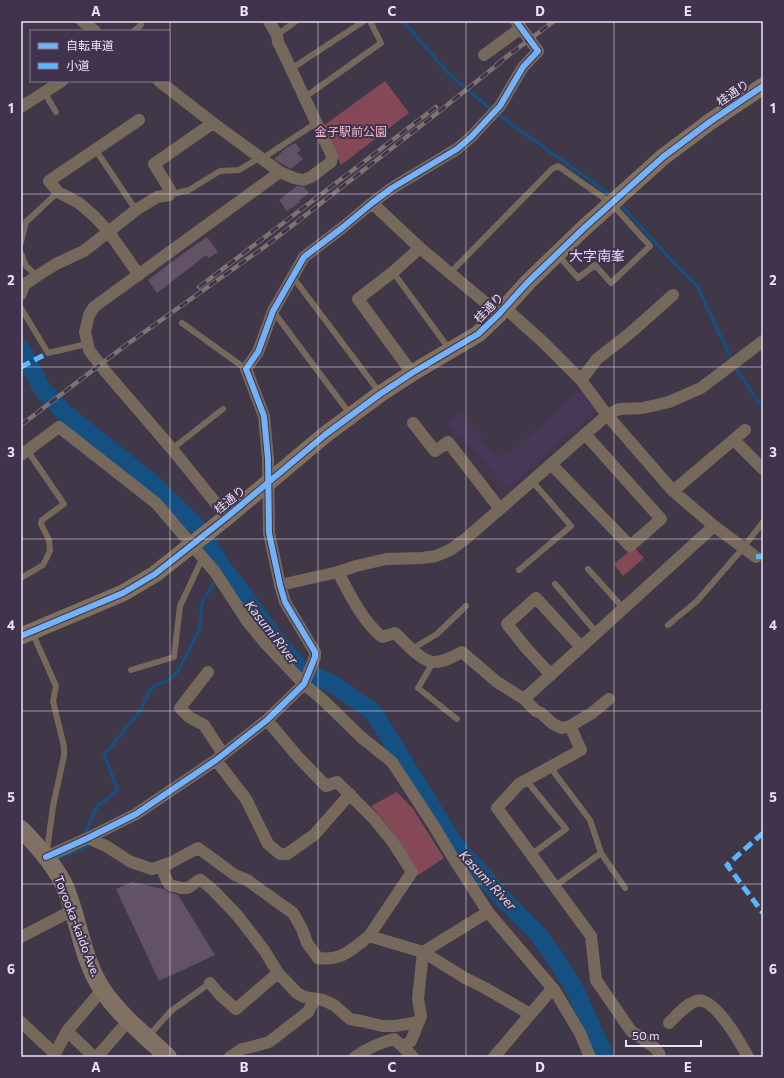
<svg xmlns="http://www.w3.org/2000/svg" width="784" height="1078" font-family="Commissioner,'Noto Sans JP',sans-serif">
	<rect width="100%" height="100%" fill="#403848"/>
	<path fill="#483757" d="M579 390 596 410 508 489 461 437 458 438 446 424 459 412 498 458 506 451 510 453Z"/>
	<path fill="#844856" d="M385 81 409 113 341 165 323 126Z
		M634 547 644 558 623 576 614 564Z
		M397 792 413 809 444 858 418 875C406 849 390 827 371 806Z"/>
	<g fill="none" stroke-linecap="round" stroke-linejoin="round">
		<path stroke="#145182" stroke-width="3" d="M403 21 449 74 492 110
			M496 113 612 196
			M620 204 662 250 697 286 731 358
			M736 369 763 409
			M86 835 85 833 97 807 118 790 104 755 141 710 145 700 150 690 158 684 168 681 178 671 200 628 202 602 216 580
			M60 858 89 845V843"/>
		<path stroke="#145182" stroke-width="18" d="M21 349 42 389 65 413 153 484 198 528 223 568 241 591 271 634 290 657 303 670 336 686 374 713 453 842 506 902 538 934 556 959 575 990 605 1057"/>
	</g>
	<path fill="#635166" d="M295 143 301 150 297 153 303 159 291 169 284 165 274 159 286 148Z
		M297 186 304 187 309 193 299 200 300 202 287 211 279 200Z
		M207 237 218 252 209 258 206 255 157 293 148 280 188 250Z
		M132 882 164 889 168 892 178 895 215 955 159 981 116 889Z"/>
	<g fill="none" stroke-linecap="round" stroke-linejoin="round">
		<path stroke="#76685b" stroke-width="6" d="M134 31 141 25
			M277 35 296 21
			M291 69 364 21
			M44 92 56 112
			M305 97 381 43 370 21
			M95 149 136 210
			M169 195 189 190 220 171 239 170 254 161 263 158 316 123
			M21 242 26 222 58 192
			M21 253 26 266 37 276
			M393 272 450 350
			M450 273 552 169 558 166 611 203 650 246 611 283 595 265 578 278 558 255
			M292 276 380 393
			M21 308 48 353 87 344
			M273 311 350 414
			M182 323 246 369
			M172 449 223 409
			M588 569 624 609
			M519 570 571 526 532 481
			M21 578 43 565 50 551 49 540 41 524 42 520 64 504 27 450
			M555 584 597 633
			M668 625 697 601 743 548 763 522
			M32 632 56 686 53 701 64 747V756L53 806 47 851
			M412 649 437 634 466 606
			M434 661 418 688 457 719
			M131 670 174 657 180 606 203 557
			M550 767 590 820 601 853
			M526 780 566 829 532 854
			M555 886 601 853 625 888
			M146 1034 154 1030 171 1011 210 983"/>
		<path stroke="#76685b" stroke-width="12" d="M82 21 95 31
			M484 55 521 28
			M159 81 213 123 280 172 294 178 303 180 311 177 331 162 332 156 283 52 278 42 277 35 269 21
			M21 107 62 81
			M139 120 49 181 58 192 79 203 94 216 108 231 139 275
			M372 203 420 248 499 314
			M21 294 24 285 37 276 56 264 84 251 136 210 157 197 169 195 170 190 154 164 213 123
			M505 308 542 341 581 380 607 415 673 491 714 526 756 557
			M412 373 358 299 393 272 420 248
			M581 380 597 359 629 334 673 295
			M413 423 435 451 448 442 500 509
			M734 440 763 469
			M21 455 59 427 156 503 215 572 247 621 265 643 304 684 323 700 361 737 392 762 434 826 452 856 488 912 555 991 580 1033 590 1057
			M551 464 630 546 661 519 585 434
			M673 491 745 430
			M227 517 172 449 105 371 89 350 85 332 89 315 94 307 280 172
			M338 572C350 595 362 620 382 637L395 633C404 641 417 657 429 661 439 665 453 657 462 652L497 682 524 699 536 711 541 713 553 724 562 728 570 726 581 750 519 784 497 808 591 936 596 980 631 1031 654 1047 659 1053 660 1057
			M280 585 338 572 356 566 386 559 422 558 436 556 450 550 464 540 500 509 607 415 619 409 643 408 669 402 701 388 763 341
			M208 672 180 708 189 717 204 725 223 754
			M551 675 526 648 507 624 536 598 581 647
			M524 699 714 526
			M267 720 298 757 326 786 337 782 374 819 392 841 412 872 369 936
			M570 726 592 713 609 699
			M216 760 246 799 268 844 280 854H287L314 835 350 794
			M88 838 106 846 131 862 152 869 170 863 198 848 235 875 247 880 293 913 302 929 307 943 318 958C342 961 351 950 369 936L423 952 418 999 421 1016 411 1041 403 1047 394 1039C379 1043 368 1048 355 1057
			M46 857 88 838 136 814 216 760 267 720 304 684 315 657V652L285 602 280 585 269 533 268 459 264 416 246 369 258 352 273 311 304 257 342 228 372 203 392 188 457 149 471 137 500 106 523 67 538 51 516 21
			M161 866 167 881 170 885 181 888H188L199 880H201L213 890 237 915 264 950 278 973 297 993 304 997 323 1000 334 1005 350 1019 361 1021 382 1026H395L419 1022
			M488 912 423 952 465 978 485 988 530 1014
			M21 937 73 910
			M210 983 220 995 236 1009 278 973
			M21 1022 55 1054 54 1057
			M669 1023C677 1015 685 1005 696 1001 714 995 741 1044 748 1057
			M67 1031 94 1057
			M403 1047 413 1057
			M55 1054 67 1031 102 990
			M97 1057 129 1020
			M230 1057 242 1049 251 1047 269 1042 308 1012 314 1000
			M494 1057 552 989"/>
		<path stroke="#81705e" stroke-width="17" d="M21 636 123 593 155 574 227 517 326 434 380 394 412 373 478 334 499 314 528 282 584 228 663 157 711 121 763 86"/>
		<path stroke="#817064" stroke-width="18" d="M21 829C38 846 55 865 65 887 79 920 82 959 102 989 118 1014 146 1036 168 1057"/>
		<g stroke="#7d736f" stroke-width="4.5">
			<path id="rail" d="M497 64 554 21
				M199 287 436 107
				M21 425 126 345 267 245 436 114 502 61"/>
		</g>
		<use href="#rail" stroke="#41324e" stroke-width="3" stroke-dasharray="9" stroke-linecap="butt"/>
		<path stroke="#59b6f9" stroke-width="5" stroke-dasharray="10 5" stroke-linecap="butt" d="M21 367 46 354
			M756 557 763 556
			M763 833 727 865 763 913"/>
		<g stroke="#41324e" stroke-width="8">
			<path id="cycleway" d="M21 636 123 593 155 574 227 517 326 434 380 394 412 373 478 334 499 314 528 282 584 228 663 157 711 121 763 86
				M46 857 88 838 136 814 216 760 267 720 304 684 315 657V652L285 602 280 585 269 533 268 459 264 416 246 369 258 352 273 311 304 257 342 228 372 203 392 188 457 149 471 137 500 106 523 67 538 51 516 21"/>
		</g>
		<use href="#cycleway" stroke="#73b2f8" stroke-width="6"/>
	</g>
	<path fill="none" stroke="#ebe2f4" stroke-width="1" stroke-opacity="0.55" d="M170 21V1057M318 21V1057M466 21V1057M614 21V1057M21 194H763M21 367H763M21 539H763M21 711H763M21 884H763"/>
	<g text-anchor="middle" stroke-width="4" stroke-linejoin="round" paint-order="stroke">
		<g font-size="12" fill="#ebe2f4" stroke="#41324e">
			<text transform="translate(733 93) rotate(-34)" y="4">桂通り</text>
			<text transform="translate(489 308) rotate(-46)" y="4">桂通り</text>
			<text transform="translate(230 500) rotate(-39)" y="4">桂通り</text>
			<text transform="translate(77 926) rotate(69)" y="4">Toyooka-kaido Ave.</text>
		</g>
		<g font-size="12" fill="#f4bbc4" stroke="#41324e">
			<text x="351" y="136">金子駅前公園</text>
		</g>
		<g font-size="13" font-style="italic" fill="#cde0f3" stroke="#41324e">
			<text transform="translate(272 632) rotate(52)" y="5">Kasumi River</text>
			<text transform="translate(488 880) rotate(47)" y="5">Kasumi River</text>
		</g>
		<g font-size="14" fill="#e7d5f8" stroke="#41324e">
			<text x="597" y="261">大字南峯</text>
		</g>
	</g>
	<rect width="784" height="1078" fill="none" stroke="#41324e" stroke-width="44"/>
	<rect x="30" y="30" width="140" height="52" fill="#41324e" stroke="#857890"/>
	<rect x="38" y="43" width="20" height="6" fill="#73b2f8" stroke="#857890"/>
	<text x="66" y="50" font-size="12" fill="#ebe2f4">自転車道</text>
	<rect x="38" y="63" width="20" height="6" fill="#59b6f9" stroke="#857890"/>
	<text x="66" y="70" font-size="12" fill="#ebe2f4">小道</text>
	<path d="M626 1040v6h75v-6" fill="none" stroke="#ebe2f4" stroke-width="2"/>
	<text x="632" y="1040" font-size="12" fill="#ebe2f4" stroke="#41324e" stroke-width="3" paint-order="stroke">50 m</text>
	<rect x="22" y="22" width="740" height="1034" fill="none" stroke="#ebe2f4" stroke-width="1.5"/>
	<g font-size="13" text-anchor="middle" font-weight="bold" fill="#ebe2f4">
		<text x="96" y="16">A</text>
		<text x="244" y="16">B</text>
		<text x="392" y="16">C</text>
		<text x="540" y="16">D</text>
		<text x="688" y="16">E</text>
		<text x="11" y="113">1</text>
		<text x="773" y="113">1</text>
		<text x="11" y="285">2</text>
		<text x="773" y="285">2</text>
		<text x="11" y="457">3</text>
		<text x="773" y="457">3</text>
		<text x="11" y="630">4</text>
		<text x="773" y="630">4</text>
		<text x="11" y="802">5</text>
		<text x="773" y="802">5</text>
		<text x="11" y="974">6</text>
		<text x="773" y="974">6</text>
		<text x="96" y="1072">A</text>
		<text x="244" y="1072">B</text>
		<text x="392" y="1072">C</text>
		<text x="540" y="1072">D</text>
		<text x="688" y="1072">E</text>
	</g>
</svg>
